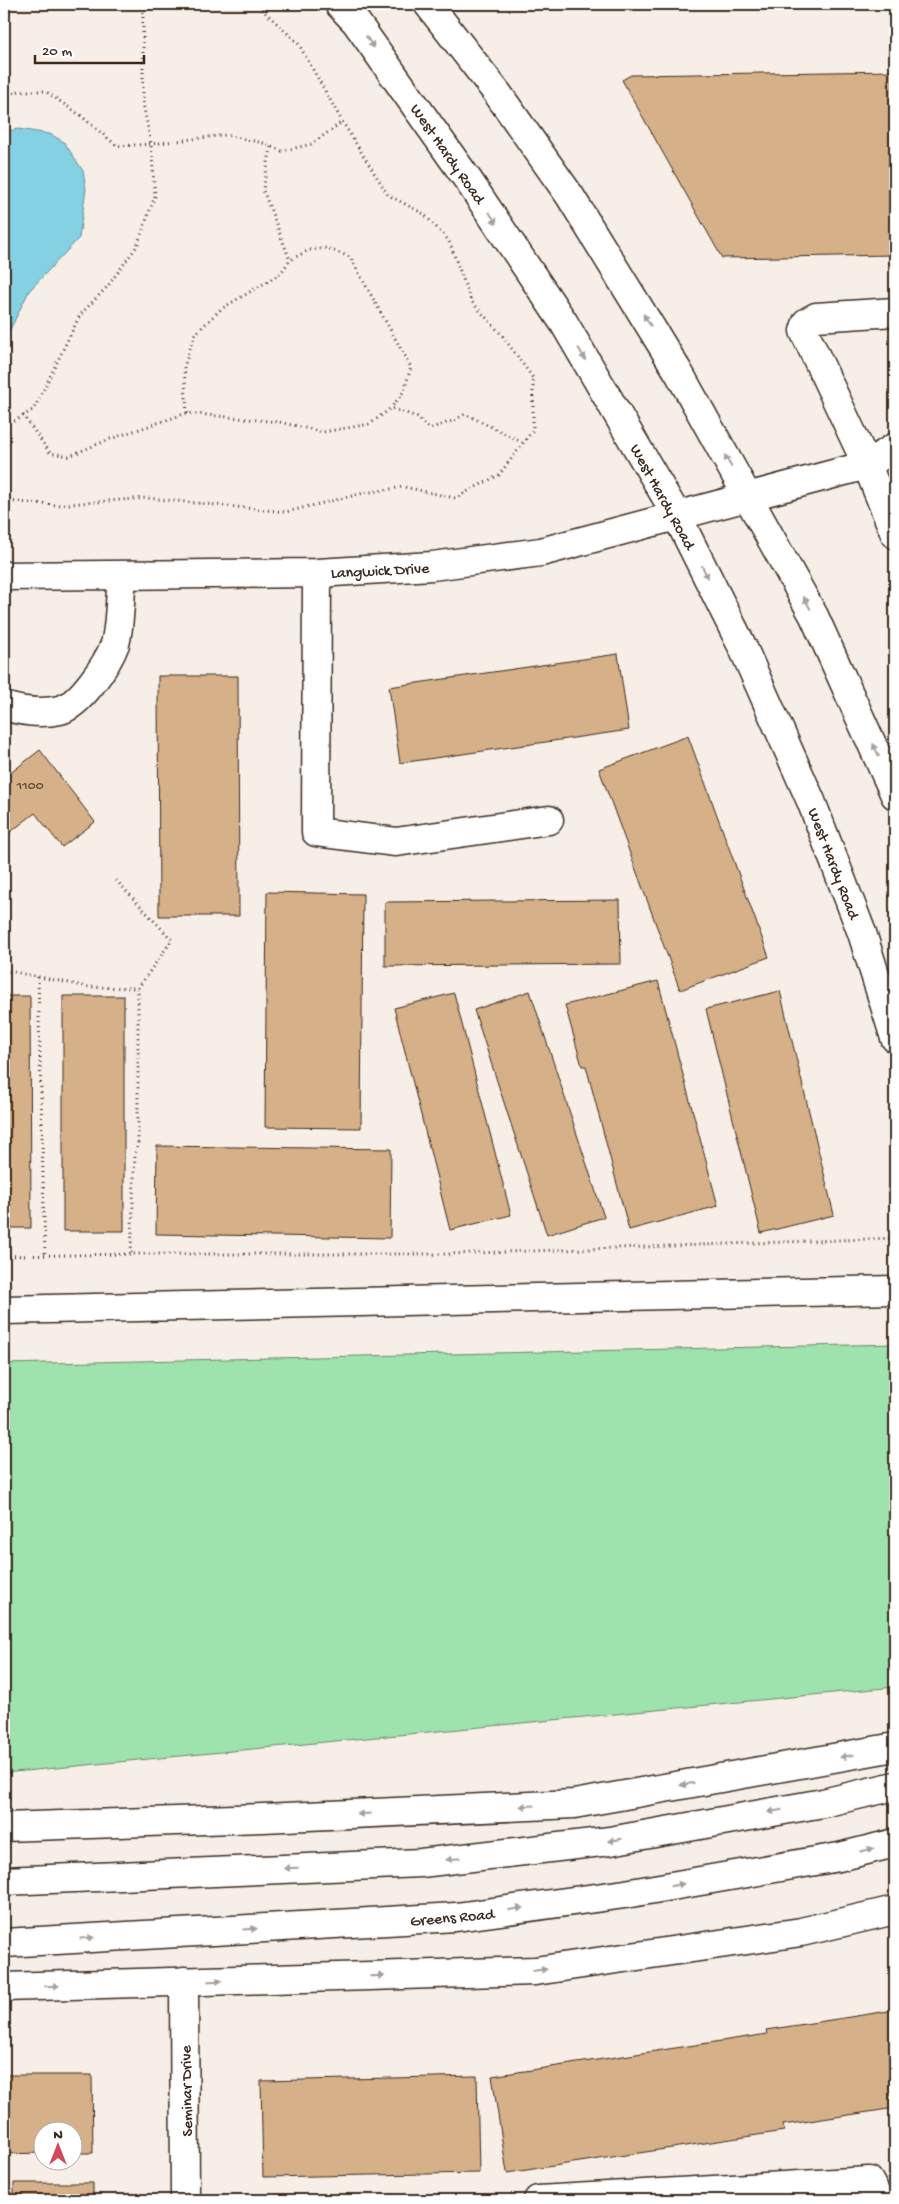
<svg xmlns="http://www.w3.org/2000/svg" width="899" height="2204" font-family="'Gochi Hand',sans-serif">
	<rect width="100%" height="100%" fill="#f7efe7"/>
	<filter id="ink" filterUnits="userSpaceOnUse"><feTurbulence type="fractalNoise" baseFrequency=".02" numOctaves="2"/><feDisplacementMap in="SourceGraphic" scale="10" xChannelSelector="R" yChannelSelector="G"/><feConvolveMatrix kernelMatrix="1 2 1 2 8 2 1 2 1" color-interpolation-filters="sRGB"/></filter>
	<g filter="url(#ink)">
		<path fill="#9ee2ad" stroke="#6c8666" d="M895 1344V1687L4 1773V1364Z"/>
		<path fill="#84d1e4" stroke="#678e95" d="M18 129 50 134 64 142 83 171 86 189 79 238 29 291 4 342V132Z"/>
		<path fill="#d6b088" stroke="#3b2a1e" d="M895 71V255L722 258 622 80 631 75Z
			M618 654 629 730 400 763 389 687Z
			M158 676H238L239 916H159Z
			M688 736 769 957 680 990 599 769Z
			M40 750 95 822 62 847 35 813 4 837V778Z
			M267 892 363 894 361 1128 265 1127Z
			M620 900 621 964 385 966V902Z
			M658 981 718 1206 629 1230 586 1066H582L565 1005Z
			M530 991 604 1217 547 1235 474 1010Z
			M780 991 834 1215 761 1233 706 1009Z
			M454 993 511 1215 450 1230 394 1008Z
			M4 996H30L31 1228H4Z
			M63 996H124V1231H63Z
			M157 1146 391 1149 390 1238 156 1234Z
			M895 2010V2108L783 2125 784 2131 507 2173 492 2076 767 2034 766 2030Z
			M4 2075H92L93 2153H72V2132H42V2153L4 2154Z
			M477 2076 479 2173 263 2177 261 2081Z
			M14 2183H93V2200H14Z"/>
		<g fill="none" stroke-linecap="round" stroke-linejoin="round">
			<g stroke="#3b2a1e" stroke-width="31">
				<path id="minor" d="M339 4 356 22 468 180 564 323 676 514 743 648 811 801 862 933 895 1038
					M428 4 498 94 570 196 679 373 814 616 895 795
					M895 312 816 317 807 322 804 331 867 465 895 534
					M317 573 316 832 396 842 549 820
					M4 576 317 573 432 566 541 552 867 465 895 447
					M4 706C23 712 40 714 60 710 80 705 108 663 115 644 120 627 120 595 122 576
					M4 1310 895 1290
					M184 1981 185 2200
					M538 2200 869 2181 879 2200"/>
			</g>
			<g stroke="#3b2a1e" stroke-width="31">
				<path id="major" d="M4 1827 263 1818 574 1804 895 1747
					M4 1881 421 1863 610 1841 823 1803 895 1786
					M4 1943 456 1917 625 1894 839 1857 895 1843
					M4 1987 535 1971 801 1932 895 1910"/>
			</g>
			<path stroke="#3b2a1e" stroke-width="3" stroke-dasharray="1 4" stroke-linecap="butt" d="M4 97 19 91H45L80 115 117 146 151 144 226 135 263 143 282 151 312 144 342 122
				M271 147 263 190 290 260
				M187 413 184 367 195 334 221 309 280 274 290 260 309 250 327 248 350 257 411 367 404 391 391 408
				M23 415 50 453 69 456 110 439 187 413 279 422 323 432 370 424 391 408 417 417 429 429 455 420 465 414 522 442
				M4 420 15 421 34 409 80 315 107 287 137 246 155 196 151 144 143 103V4
				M4 501 56 505 147 498 286 512 364 493 404 487 455 498 499 475 533 430V378L501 334 471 301 449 241 424 214 388 195 342 121 298 43 256 4
				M116 880 172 940 138 988
				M4 970 89 987 138 988V1144L135 1153 131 1254H448L895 1238
				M38 977 45 1255
				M4 1256 131 1254"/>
			<use href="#minor" stroke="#fff" stroke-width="28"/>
			<use href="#major" stroke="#fff" stroke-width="28"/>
		</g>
		<defs><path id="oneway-solid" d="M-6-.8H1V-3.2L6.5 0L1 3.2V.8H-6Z" transform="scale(1.25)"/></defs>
		<g fill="#a79f9a">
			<use href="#oneway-solid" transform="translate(370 42) rotate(55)"/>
			<use href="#oneway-solid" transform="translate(493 218) rotate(56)"/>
			<use href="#oneway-solid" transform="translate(647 320) rotate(-122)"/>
			<use href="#oneway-solid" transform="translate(582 354) rotate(60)"/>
			<use href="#oneway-solid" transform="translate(728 461) rotate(-119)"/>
			<use href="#oneway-solid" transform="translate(705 572) rotate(64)"/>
			<use href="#oneway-solid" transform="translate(807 603) rotate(-119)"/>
			<use href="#oneway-solid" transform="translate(876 750) rotate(-115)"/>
			<use href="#oneway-solid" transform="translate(847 1756) rotate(170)"/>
			<use href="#oneway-solid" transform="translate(687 1784) rotate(170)"/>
			<use href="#oneway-solid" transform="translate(527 1806) rotate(177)"/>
			<use href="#oneway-solid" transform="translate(775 1811) rotate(170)"/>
			<use href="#oneway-solid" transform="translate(364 1814) rotate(177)"/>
			<use href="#oneway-solid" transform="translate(615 1840) rotate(171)"/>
			<use href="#oneway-solid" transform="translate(867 1850) rotate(-14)"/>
			<use href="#oneway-solid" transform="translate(453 1859) rotate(173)"/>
			<use href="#oneway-solid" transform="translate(291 1868) rotate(178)"/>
			<use href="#oneway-solid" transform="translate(677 1885) rotate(-10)"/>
			<use href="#oneway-solid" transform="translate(516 1909) rotate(-8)"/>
			<use href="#oneway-solid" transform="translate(250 1929) rotate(-3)"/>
			<use href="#oneway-solid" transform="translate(87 1938) rotate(-3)"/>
			<use href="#oneway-solid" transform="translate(540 1970) rotate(-7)"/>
			<use href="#oneway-solid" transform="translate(377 1976) rotate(-2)"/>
			<use href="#oneway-solid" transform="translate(215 1981) rotate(-2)"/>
			<use href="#oneway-solid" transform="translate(52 1986) rotate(-2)"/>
		</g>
	</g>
	<g text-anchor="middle" stroke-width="4" stroke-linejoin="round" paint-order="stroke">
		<g font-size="14" fill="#624c38">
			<text x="30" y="789">1100</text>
		</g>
		<g font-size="16" fill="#3b2a1e" stroke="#fff">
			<text transform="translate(449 153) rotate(55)" y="6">West Hardy Road</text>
			<text transform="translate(664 496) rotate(61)" y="6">West Hardy Road</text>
			<text transform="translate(380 569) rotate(-3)" y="6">Langwick Drive</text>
			<text transform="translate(835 863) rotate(69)" y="6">West Hardy Road</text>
			<text transform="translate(452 1916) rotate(-5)" y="6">Greens Road</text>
			<text transform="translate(185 2091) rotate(-91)" y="6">Seminar Drive</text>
		</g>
	</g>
	<rect width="899" height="2204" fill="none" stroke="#fff" stroke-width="20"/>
	<rect x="10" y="10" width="879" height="2184" fill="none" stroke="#3b2a1e" stroke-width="2" filter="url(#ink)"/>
	<g transform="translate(58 2146)"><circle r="24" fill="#ffffff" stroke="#b1aaa5"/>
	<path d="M0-4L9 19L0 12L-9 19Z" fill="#d1495b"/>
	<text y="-8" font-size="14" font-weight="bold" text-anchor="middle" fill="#3b2a1e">N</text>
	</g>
	<path d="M35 55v8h109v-8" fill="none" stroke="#3b2a1e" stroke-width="2.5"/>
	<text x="42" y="55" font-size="15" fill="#3b2a1e" stroke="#ffffff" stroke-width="4" paint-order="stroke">20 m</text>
</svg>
